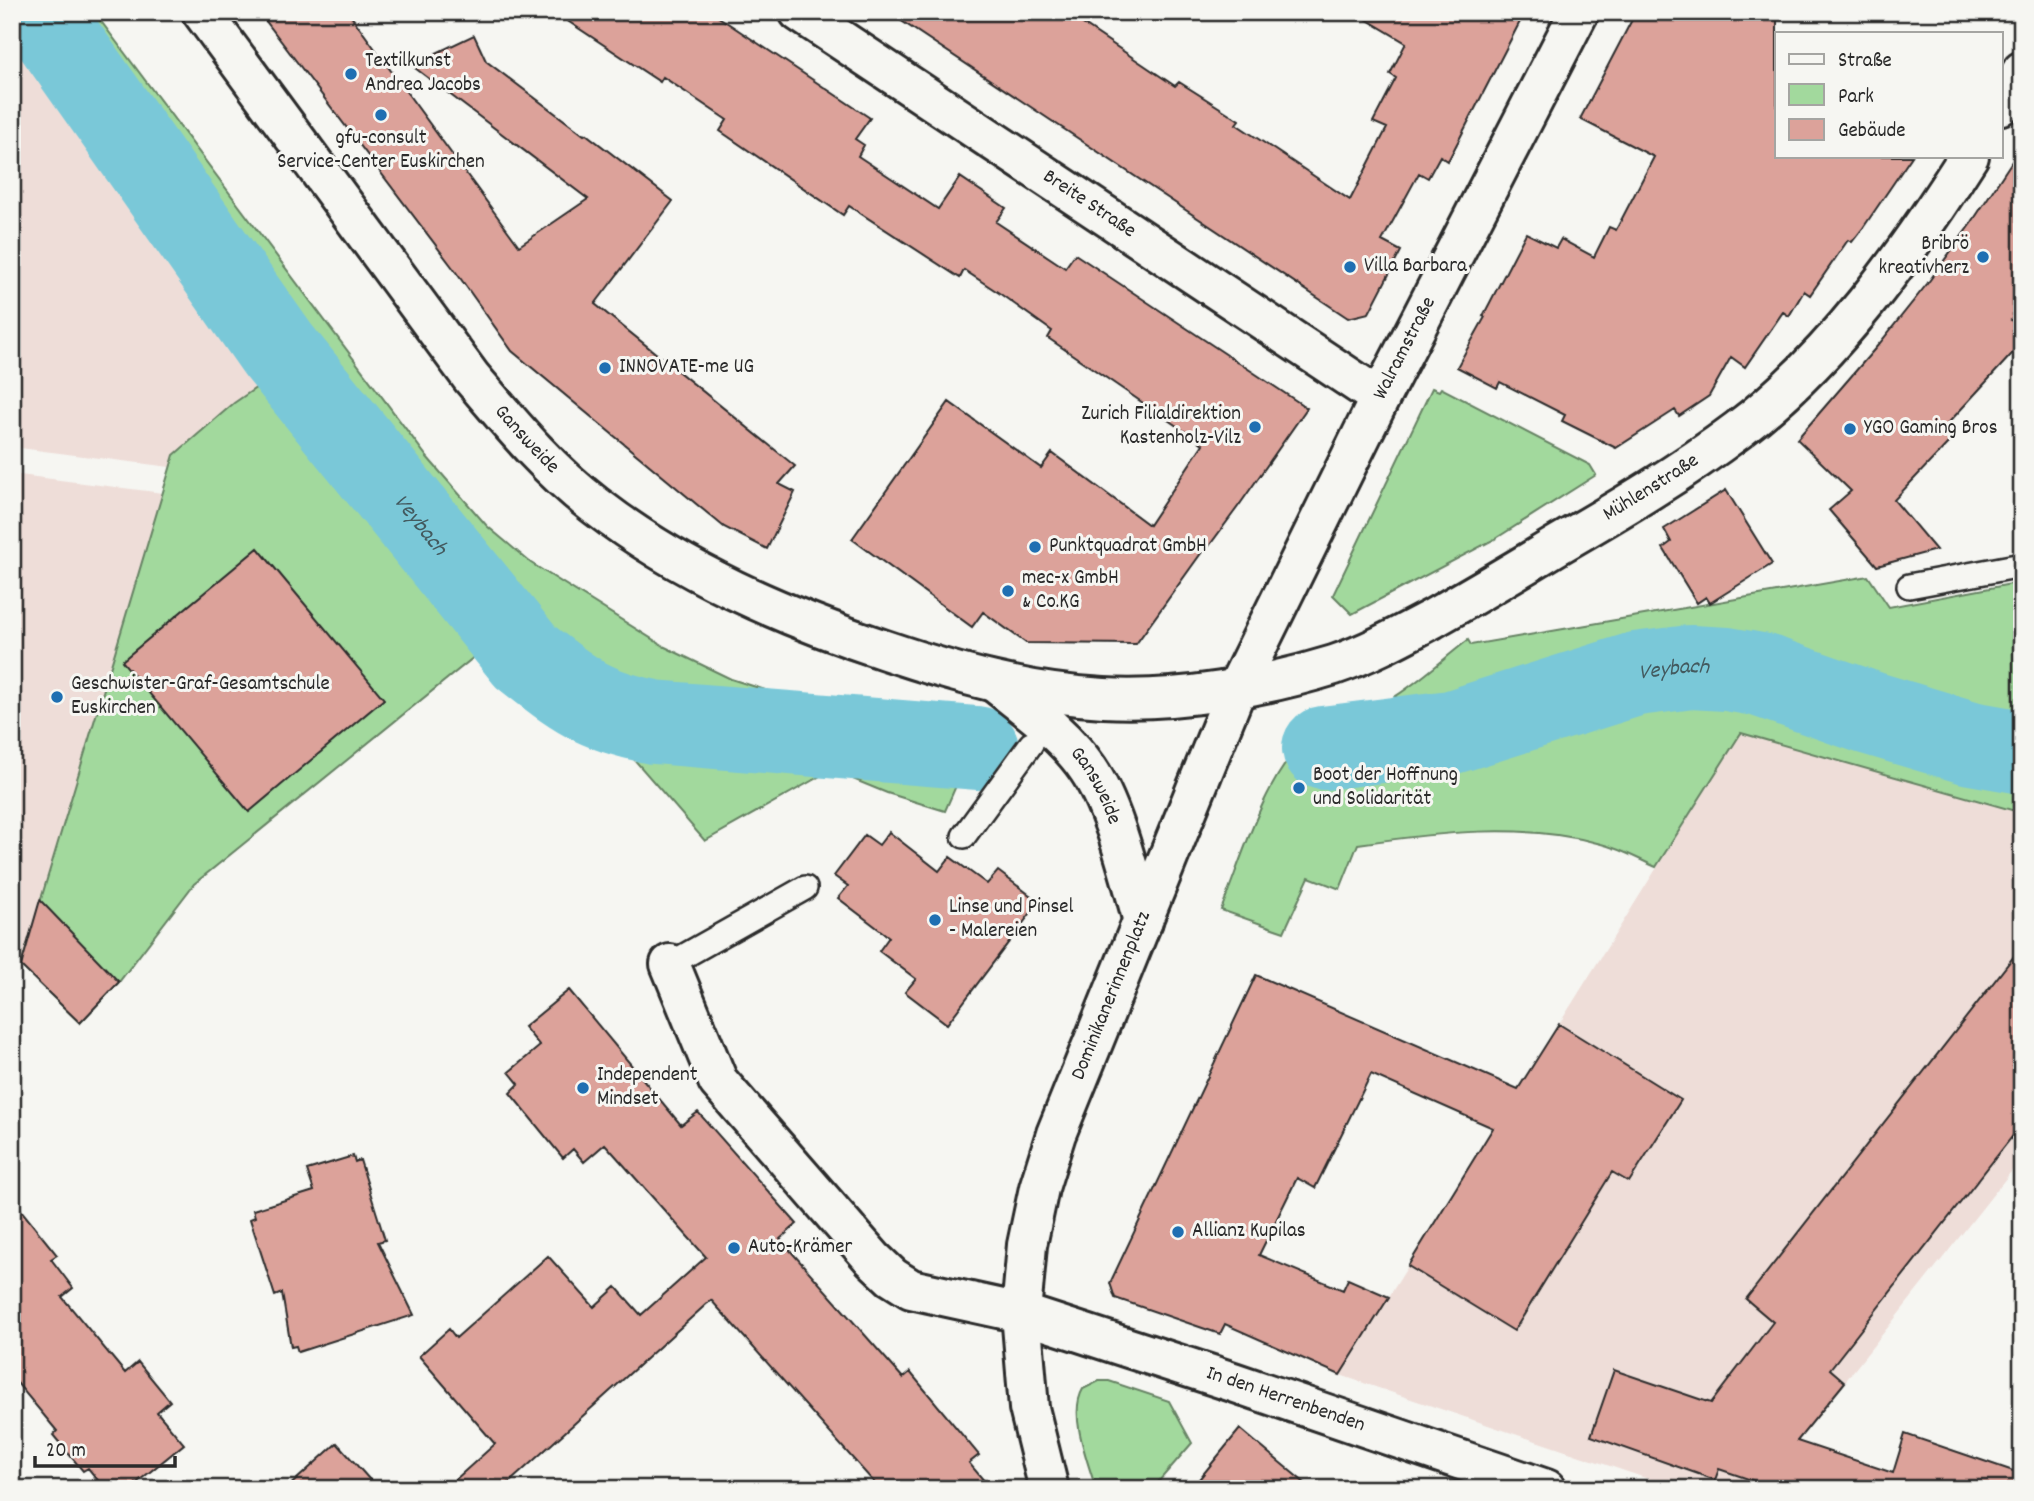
<svg xmlns="http://www.w3.org/2000/svg" width="2034" height="1501" font-family="Dekko,sans-serif">
  <style>
    .built { fill: #eeddd8 }
    .green { fill: #a2d99d; stroke: #668264; stroke-width: 2 }
    .lines { fill: none; stroke-linecap: round; stroke-linejoin: round }
    .river { stroke: #7ac8d8; stroke-width: 84 }
    .building { fill: #dca29a; stroke: #2b2b2b; stroke-width: 2 }
    .lane-casing { stroke: #2b2b2b; stroke-width: 28 }
    .street-casing { stroke: #2b2b2b; stroke-width: 44 }
    .lane { stroke: #f6f6f2; stroke-width: 23 }
    .street { stroke: #f6f6f2; stroke-width: 38 }
    .poi-dot { fill: #1f6fb2; stroke: #f6f6f2; stroke-width: 2.5 }
    .labels { text-anchor: middle; dominant-baseline: central; stroke-width: 6; stroke-linejoin: round; paint-order: stroke }
    .poi-label { font-size: 21px; fill: #2b2b2b; stroke: #f6f6f2; text-anchor: start }
    .street-label { font-size: 21px; fill: #2b2b2b; stroke: #f6f6f2 }
    .water-label { font-size: 23px; font-style: italic; fill: #435a5f; stroke: #f6f6f2 }
  </style>
  <rect width="100%" height="100%" fill="#f6f6f2"/>
  <filter id="ink" filterUnits="userSpaceOnUse"><feTurbulence type="fractalNoise" baseFrequency=".0143" numOctaves="2"/><feDisplacementMap in="SourceGraphic" scale="14" xChannelSelector="R" yChannelSelector="G"/><feConvolveMatrix kernelMatrix="1 2 1 2 8 2 1 2 1" color-interpolation-filters="sRGB"/></filter>
  <g filter="url(#ink)">
    <path class="built" d="M12 24 78 125 260 385 234 403 174 455 170 467 12 447Z
      M12 474 163 493 21 966 12 965Z
      M1741 733 2022 813V1158L1760 1489H1678L1340 1375Z"/>
    <path class="green" d="M12 12H94L427 457 487 526 531 563 665 647 731 679 812 705 979 728 980 765 955 788 945 811 887 793 831 770 705 841 619 742 546 709 489 645 194 884 119 982 80 1023 21 966 174 455 234 403 260 385 78 125 12 24Z
      M1432 388 1439 391 1441 388 1590 465 1596 475 1495 539 1352 614 1333 595Z
      M1868 576 1889 607 2022 582V813L1741 733 1656 867C1638 859 1621 849 1601 844 1524 822 1436 833 1358 844L1340 889 1309 877 1284 932 1221 910C1241 861 1263 783 1300 746 1324 721 1362 716 1391 699 1418 683 1443 659 1468 640L1471 645Z
      M1099 1381H1109L1169 1401 1192 1443 1152 1489H1096C1088 1462 1068 1414 1083 1389Z"/>
    <g class="lines">
      <g class="river">
        <path id="s1" d="M40 12 278 350 526 657C573 694 593 710 654 722L977 748"/>
        <path id="s2" d="M1324 748 1452 732 1636 674 1691 667 1727 669 1761 675 1870 713 1971 743 2022 752"/>
      </g>
    </g>
    <path class="building" d="M259 12H348L519 246 588 199 411 65 474 35 486 61 584 135 586 134 673 201 595 304 795 466 779 484 795 492 767 549 724 527 512 351 453 268Z
      M554 12H711L870 118 855 139 864 145 858 156 938 209 960 177 1006 208 996 222 1065 268 1075 254 1307 408 1240 504 1209 546 1207 545 1136 644 1026 643 983 612 972 627 852 539 949 402 1041 468 1052 453 1149 525 1203 444 1048 338 1052 331 999 293 964 270 960 278 849 206 843 215 720 131 727 120 663 77 660 82Z
      M888 12H1065L1175 86 1179 82 1239 120 1236 124 1350 200 1387 128 1373 122 1396 78 1390 74 1406 43 1354 12H1525L1448 161 1440 156 1428 178 1419 173 1382 241 1401 251 1369 313 1348 318Z
      M1636 12H1777V156H1912L1863 228 1852 242 1848 240 1810 295 1804 291 1789 316 1783 312 1745 367 1731 357 1709 396 1679 416 1675 410 1616 448 1562 421 1565 415 1500 382 1497 388 1457 367 1485 317 1483 316 1526 233 1556 248 1561 239 1594 257 1609 227 1616 230 1654 157 1580 119Z
      M2022 146V310L2011 320 2022 331V343L1941 431 1951 440 1894 500 1936 550 1877 566 1829 510 1851 491 1797 439 1879 344 1927 284 1972 222Z
      M1726 490 1772 564 1710 603 1706 597 1697 603 1663 548 1671 542 1664 529Z
      M258 548 384 699 249 812 122 661Z
      M889 832 939 871 950 857 987 884 998 871 1039 902 947 1024 905 992 916 979 879 951 889 937 838 898 848 886 834 876 865 835 879 845Z
      M40 900 119 982 80 1023 21 966Z
      M2022 946V1124L1830 1369 1845 1382 1797 1441 1893 1473 1905 1434 2022 1474V1489H1778L1719 1469 1715 1480 1591 1436 1614 1370 1711 1403 1773 1322 1746 1299Z
      M1256 975 1518 1089 1559 1024 1681 1100 1629 1182 1612 1172 1514 1331 1408 1266 1493 1128 1371 1074 1315 1188 1297 1178 1259 1255 1343 1290 1348 1279 1389 1297 1340 1375 1225 1324 1220 1334 1115 1298 1110 1283Z
      M569 990 681 1125 698 1112 797 1224 780 1239 903 1378 910 1372 979 1455 969 1463 991 1489H880L711 1300 502 1489H445L495 1444 419 1356 449 1329 456 1338 548 1256 594 1307 616 1287 641 1315 706 1257 605 1144 584 1162 573 1149 563 1158 510 1093 519 1084 509 1072 540 1046 524 1027Z
      M353 1156 355 1162 360 1160 385 1240 378 1242 414 1315 298 1352 296 1346 291 1347 282 1293 275 1296 250 1219 255 1217 253 1210 314 1191 307 1170Z
      M12 1199 57 1255 51 1259 73 1288 62 1297 125 1373 138 1362 170 1401 157 1412 184 1444 129 1489H105L88 1468 83 1471 53 1435 57 1431 12 1377Z
      M1240 1429 1271 1455 1312 1489H1191Z
      M337 1443 378 1489H286Z"/>
    <g class="lines">
      <defs>
        <path id="lane" d="M1909 586 2022 565
          M964 836 1031 744
          M670 964 805 888"/>
        <g id="street">
          <path id="s3" d="M202 12 471 377C510 423 548 470 596 506 681 572 783 616 885 650 956 674 1028 694 1104 698 1178 702 1263 687 1334 665 1369 653 1400 636 1432 619 1474 595 1515 571 1556 546 1618 510 1681 473 1738 430 1833 358 1906 255 1969 156"/>
          <path id="s4" d="M799 12 1380 398"/>
          <path d="M2001 105 2022 71"/>
          <path id="s5" d="M998 685C1029 710 1065 735 1088 769 1114 807 1130 876 1143 921"/>
          <path id="s6" d="M670 964 718 1081 873 1259 892 1277 911 1289 1021 1313 1233 1382 1546 1489"/>
          <path id="s7" d="M1049 1489 1029 1408 1021 1313 1027 1245 1039 1188 1056 1134 1237 688 1380 398 1579 12"/>
        </g>
      </defs>
      <use href="#lane" class="lane-casing"/>
      <use href="#street" class="street-casing"/>
      <use href="#lane" class="lane"/>
      <use href="#street" class="street"/>
    </g>
  </g>
  <g class="poi-dot">
    <circle cx="351" cy="74" r="7"/>
    <circle cx="381" cy="115" r="7"/>
    <circle cx="1983" cy="257" r="7"/>
    <circle cx="1350" cy="267" r="7"/>
    <circle cx="605" cy="368" r="7"/>
    <circle cx="1255" cy="427" r="7"/>
    <circle cx="1850" cy="429" r="7"/>
    <circle cx="1035" cy="547" r="7"/>
    <circle cx="1008" cy="591" r="7"/>
    <circle cx="57" cy="697" r="7"/>
    <circle cx="1299" cy="788" r="7"/>
    <circle cx="935" cy="920" r="7"/>
    <circle cx="583" cy="1088" r="7"/>
    <circle cx="1178" cy="1232" r="7"/>
    <circle cx="734" cy="1248" r="7"/>
  </g>
  <g class="labels">
    <g class="poi-label">
      <text x="365" y="62">Textilkunst<tspan x="365" dy="24">Andrea Jacobs</tspan></text>
      <text x="381" y="139" text-anchor="middle">gfu-consult<tspan x="381" dy="24">Service-Center Euskirchen</tspan></text>
      <text x="1969" y="245" text-anchor="end">Bribrö<tspan x="1969" dy="24">kreativherz</tspan></text>
      <text x="1364" y="267">Villa Barbara</text>
      <text x="619" y="368">INNOVATE-me UG</text>
      <text x="1241" y="415" text-anchor="end">Zurich Filialdirektion<tspan x="1241" dy="24">Kastenholz-Vilz</tspan></text>
      <text x="1864" y="429">YGO Gaming Bros</text>
      <text x="1049" y="547">Punktquadrat GmbH</text>
      <text x="1022" y="579">mec-x GmbH<tspan x="1022" dy="24">&amp; Co.KG</tspan></text>
      <text x="71" y="685">Geschwister-Graf-Gesamtschule<tspan x="71" dy="24">Euskirchen</tspan></text>
      <text x="1313" y="776">Boot der Hoffnung<tspan x="1313" dy="24">und Solidarität</tspan></text>
      <text x="949" y="908">Linse und Pinsel<tspan x="949" dy="24">- Malereien</tspan></text>
      <text x="597" y="1076">Independent<tspan x="597" dy="24">Mindset</tspan></text>
      <text x="1192" y="1232">Allianz Kupilas</text>
      <text x="748" y="1248">Auto-Krämer</text>
    </g>
    <g class="street-label">
      <text stroke="none"><textPath href="#s4" startOffset="348">Breite Straße</textPath></text>
      <text stroke="none"><textPath href="#s7" startOffset="1222">Walramstraße</textPath></text>
      <text stroke="none"><textPath href="#s3" startOffset="537">Gansweide</textPath></text>
      <text stroke="none"><textPath href="#s3" startOffset="1780">Mühlenstraße</textPath></text>
      <text stroke="none"><textPath href="#s5" startOffset="142">Gansweide</textPath></text>
      <text stroke="none"><textPath href="#s7" startOffset="511">Dominikanerinnenplatz</textPath></text>
      <text stroke="none"><textPath href="#s6" startOffset="802">In den Herrenbenden</textPath></text>
    </g>
    <g class="water-label">
      <text stroke="none"><textPath href="#s1" startOffset="639">Veybach</textPath></text>
      <text stroke="none"><textPath href="#s2" startOffset="360">Veybach</textPath></text>
    </g>
  </g>
  <rect width="2034" height="1501" fill="none" stroke="#f6f6f2" stroke-width="42"/>
  <rect x="21" y="21" width="1992" height="1459" fill="none" stroke="#2b2b2b" stroke-width="2.5" filter="url(#ink)"/>
  <rect x="1775" y="32" width="228" height="126" fill="#f6f6f2" stroke="#a5a5a2" stroke-width="2"/>
  <rect x="1789" y="54" width="35" height="10" fill="#f6f6f2" stroke="#a5a5a2" stroke-width="2"/>
  <text x="1838" y="66" font-size="21" fill="#2b2b2b">Straße</text>
  <rect x="1789" y="84" width="35" height="21" fill="#a2d99d" stroke="#a5a5a2" stroke-width="2"/>
  <text x="1838" y="102" font-size="21" fill="#2b2b2b">Park</text>
  <rect x="1789" y="119" width="35" height="21" fill="#dca29a" stroke="#a5a5a2" stroke-width="2"/>
  <text x="1838" y="136" font-size="21" fill="#2b2b2b">Gebäude</text>
  <path d="M35 1456v10h140v-10" fill="none" stroke="#2b2b2b" stroke-width="3.5"/>
  <text x="46" y="1456" font-size="21" fill="#2b2b2b" stroke="#f6f6f2" stroke-width="5" paint-order="stroke">20 m</text>
</svg>
